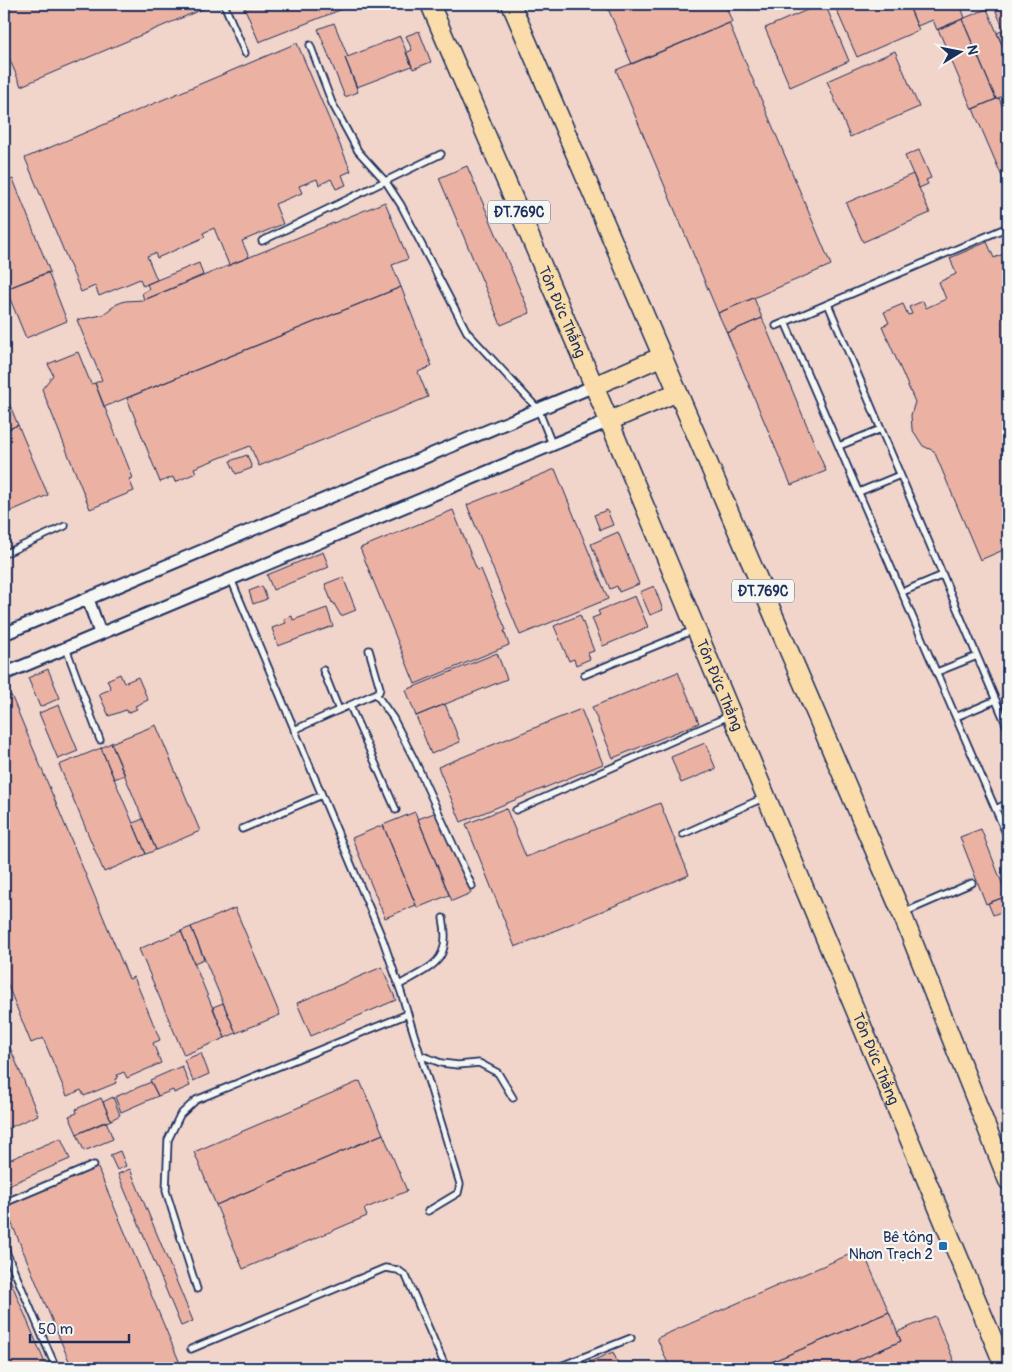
<svg xmlns="http://www.w3.org/2000/svg" width="1012" height="1372" font-family="Pangolin,sans-serif">
  <style>
    .built { fill: #f1d4ca }
    .building { fill: #ebb2a3; stroke: #1b2f5e }
    .lines { fill: none; stroke-linecap: round; stroke-linejoin: round }
    .lane-casing { stroke: #1b2f5e; stroke-width: 9 }
    .street-casing { stroke: #1b2f5e; stroke-width: 15 }
    .primary-casing { stroke: #1b2f5e; stroke-width: 21 }
    .lane { stroke: #f6f6f2; stroke-width: 5.5 }
    .street { stroke: #f6f6f2; stroke-width: 11 }
    .primary { stroke: #faddab; stroke-width: 18 }
    .poi-dot { fill: #1f6fb2; stroke: #f6f6f2; stroke-width: 2 }
    .labels { text-anchor: middle; dominant-baseline: central; stroke-width: 4.5; stroke-linejoin: round; paint-order: stroke }
    .shield { fill: #f6f6f2; stroke: #5d6b8a; stroke-width: 1 }
    .shield-label { font-size: 14px; font-weight: bold; fill: #1b2f5e }
    .street-label { font-size: 15px; fill: #1b2f5e; stroke: #f6f6f2 }
    .poi-label { font-size: 15px; fill: #1b2f5e; stroke: #f6f6f2; text-anchor: end }
  </style>
  <rect width="100%" height="100%" fill="#f3e2da"/>
  <filter id="ink" filterUnits="userSpaceOnUse"><feTurbulence type="fractalNoise" baseFrequency=".02" numOctaves="2"/><feDisplacementMap in="SourceGraphic" scale="10" xChannelSelector="R" yChannelSelector="G"/><feConvolveMatrix kernelMatrix="1 2 1 2 8 2 1 2 1" color-interpolation-filters="sRGB"/></filter>
  <g filter="url(#ink)">
    <path class="built" d="M4 4H1008V1368H4Z"/>
    <path class="building" d="M4 4H204L205 8 21 86 4 46Z
      M243 4H355L259 42Z
      M606 4H725L732 22 632 64Z
      M745 4H763L748 10Z
      M821 4H825L849 61 790 87 765 28Z
      M834 4H908L919 30 857 57Z
      M908 4H960L965 18 937 30 933 20 917 26Z
      M993 4H1008V59L997 33 1004 30Z
      M987 9 1008 59V94L996 99 962 19Z
      M962 19 996 99 972 109 938 29Z
      M334 23 348 57 345 58 358 92 345 97 318 29Z
      M729 23 831 265 718 313 616 70Z
      M419 31 431 62 413 69 406 53 412 50 406 36Z
      M400 36 412 66 357 87 345 58Z
      M297 43 351 171 342 175 346 185 336 189 331 179 319 185 317 179 299 186 302 193 275 204 283 224 242 241 249 257 229 265 214 228 203 233 205 237 157 258 155 253 147 256 157 280 143 286 140 279 99 296 95 286 81 292 25 158Z
      M895 51 919 107 850 137 827 81Z
      M999 98 1008 120V185L1006 186 973 109Z
      M919 150 931 178 926 180 928 184 919 188 905 156Z
      M467 166 530 313 501 325 439 178Z
      M913 174 930 213 863 242 846 203Z
      M13 179 50 272 6 289 4 284V183Z
      M385 202 408 259 392 265 401 287 104 407 95 383 102 380 77 320 102 315 117 304 125 301 144 300Z
      M987 242 994 258 1008 252V548L980 560 934 451 923 446 912 429 911 415 915 402 882 326 889 323 884 312 903 304 908 315 912 314 909 307 923 301 926 308 946 299 939 282 956 274 950 258Z
      M199 263 203 275 144 300 142 293 149 289 147 284Z
      M48 272 67 321 26 338 6 289Z
      M401 287 432 366 418 372 428 397 259 466 250 446 194 468 196 473 175 482 173 477 160 482 127 398Z
      M754 298 762 318 727 333 718 313Z
      M762 318 826 471 791 485 727 333Z
      M78 352 91 384 95 383 133 478 129 479 134 491 90 509 42 389 53 375 48 364Z
      M4 391 18 425 4 431Z
      M18 425 48 495 4 514V431Z
      M247 455 252 468 236 474 230 461Z
      M555 469 608 599 520 635 467 505Z
      M453 510 477 570 481 569 506 630 504 631 509 645 415 684 360 548Z
      M607 510 613 525 600 530 594 515Z
      M618 532 639 584 619 592 617 586 610 589 591 544Z
      M323 552 329 567 273 590 267 575Z
      M343 577 356 610 341 616 333 602 332 603 325 584Z
      M262 586 267 599 253 604 249 591Z
      M654 586 663 610 650 615 640 592Z
      M635 596 648 627 603 646 592 618 600 615 598 611Z
      M327 608 333 626 278 646 272 628 286 623 284 619 292 616 293 620Z
      M580 615 594 651 588 653 590 659 576 665 574 659 569 661 554 626Z
      M497 653 507 679 416 716 406 690Z
      M48 669 60 698 40 707 28 678Z
      M678 672 699 723 613 758 592 707Z
      M120 674 124 683 138 677 148 700 135 706 137 709 127 713 126 710 109 716 99 694 111 689 107 680Z
      M11 695 129 979 134 977 160 1040 153 1043 161 1063 127 1078 124 1072 117 1075 118 1078 115 1079 116 1083 84 1096 81 1090 67 1096 43 1038 31 1043 4 976V698Z
      M445 704 460 742 431 754 416 716Z
      M59 705 78 751 58 759 39 713Z
      M581 709 603 764 461 822 438 767Z
      M156 725 200 831 156 850 111 743Z
      M111 743 125 775 114 779 101 748Z
      M705 743 716 769 681 783 671 757Z
      M101 748 146 854 104 872 59 765Z
      M660 803 689 875 515 947 466 824 506 808 526 857Z
      M415 812 449 895 417 908 383 825Z
      M437 812 471 893 452 901 418 819Z
      M143 819 156 850 146 854 133 823Z
      M383 825 416 905 385 918 352 838Z
      M981 829 1007 896 986 904 960 837Z
      M1007 896 1008 909 993 915 988 903Z
      M235 908 280 1015 236 1033 191 927Z
      M191 927 204 959 194 963 181 931Z
      M181 931 225 1038 184 1055 139 949Z
      M382 967 396 1000 311 1036 297 1003Z
      M4 1002 9 1013 4 1015Z
      M223 1003 236 1033 225 1038 213 1007Z
      M4 1033 38 1115 4 1130Z
      M201 1053 209 1074 193 1081 184 1060Z
      M182 1066 190 1086 174 1093 173 1090 158 1096 150 1080Z
      M360 1081 383 1134 216 1205 194 1152Z
      M151 1082 158 1096 121 1112 115 1097Z
      M113 1097 120 1115 111 1120 103 1102Z
      M101 1098 111 1120 77 1134 69 1116 77 1113 76 1109Z
      M106 1121 113 1139 84 1151 77 1134Z
      M383 1134 407 1191 364 1209 367 1216 243 1269 216 1205Z
      M61 1138 70 1159 4 1187V1162Z
      M120 1151 126 1166 117 1170 110 1155Z
      M97 1166 182 1368H72L4 1205Z
      M130 1169 193 1321 181 1326 118 1174Z
      M862 1249 889 1312 757 1368H670L657 1338Z
      M4 1265 47 1368H4Z
      M889 1312 901 1341 839 1368H757Z
      M935 1316 957 1368H839L901 1341 897 1332Z
      M613 1352 620 1368H575Z"/>
    <g class="lines">
      <defs>
        <path id="lane" d="M224 4 245 53
          M310 45 332 103 358 151 386 182 401 205 467 332 538 409 552 444
          M262 241 441 154
          M828 304 1008 729
          M785 322 1008 838
          M776 326 1008 227
          M839 446 881 429
          M859 492 900 475
          M4 554 65 526
          M231 579 383 940 401 992 460 1184 458 1193 428 1211
          M902 592 943 575
          M66 648 100 740
          M323 670 339 710
          M937 672 977 656
          M584 675 694 630
          M376 694 393 718 415 761 472 886
          M350 706 396 810
          M956 717 996 700
          M294 730 379 692 380 688 369 650
          M996 809 1008 803
          M516 810 729 716
          M242 829 322 795
          M683 834 763 798
          M903 913 972 883
          M399 985C432 966 452 962 443 918
          M420 1055 441 1063 458 1065 479 1063 498 1073 513 1098
          M4 1203 94 1165
          M4 1247 56 1368
          M197 1289 166 1191 168 1140 180 1115 196 1100 408 1014
          M191 1349 385 1268 398 1270 406 1276 446 1368
          M556 1368 631 1338"/>
        <path id="street" d="M88 599 100 633
          M4 634 594 386
          M4 674 609 421"/>
        <g id="primary">
          <path id="s1" d="M430 4 609 421 1005 1368"/>
          <path d="M511 4 902 914 1008 1181"/>
          <path d="M594 386 663 356"/>
          <path d="M609 421 678 392"/>
        </g>
      </defs>
      <use href="#lane" class="lane-casing"/>
      <use href="#street" class="street-casing"/>
      <use href="#primary" class="primary-casing"/>
      <use href="#lane" class="lane"/>
      <use href="#street" class="street"/>
      <use href="#primary" class="primary"/>
    </g>
  </g>
  <rect class="poi-dot" x="938" y="1241" width="10" height="10" rx="2.5"/>
  <g class="labels">
    <g class="shield">
      <rect x="488" y="200.5" width="62" height="23" rx="4"/>
      <rect x="732" y="579.5" width="62" height="23" rx="4"/>
    </g>
    <g class="shield-label">
      <text x="519" y="212">ĐT.769C</text>
      <text x="763" y="591">ĐT.769C</text>
    </g>
    <g class="street-label">
      <text stroke="none"><textPath href="#s1" startOffset="335">Tôn Đức Thắng</textPath></text>
      <text stroke="none"><textPath href="#s1" startOffset="740">Tôn Đức Thắng</textPath></text>
      <text stroke="none"><textPath href="#s1" startOffset="1145">Tôn Đức Thắng</textPath></text>
    </g>
    <g class="poi-label">
      <text x="933" y="1237">Bê tông<tspan x="933" dy="17">Nhơn Trạch 2</tspan></text>
    </g>
  </g>
  <rect width="1012" height="1372" fill="none" stroke="#f6f6f2" stroke-width="20"/>
  <rect x="10" y="10" width="992" height="1352" fill="none" stroke="#1b2f5e" stroke-width="2" filter="url(#ink)"/>
  <g transform="translate(960 52) rotate(80)" stroke="#f6f6f2" stroke-width="4" paint-order="stroke">
  <path d="M0-4L9 19L0 12L-9 19Z" fill="#1b2f5e"/>
  <text y="-8" font-size="14" font-weight="bold" text-anchor="middle" fill="#1b2f5e">N</text>
  </g>
  <path d="M30 1334v8h99v-8" fill="none" stroke="#1b2f5e" stroke-width="2.5"/>
  <text x="38" y="1334" font-size="15" fill="#1b2f5e" stroke="#f6f6f2" stroke-width="4" paint-order="stroke">50 m</text>
</svg>
